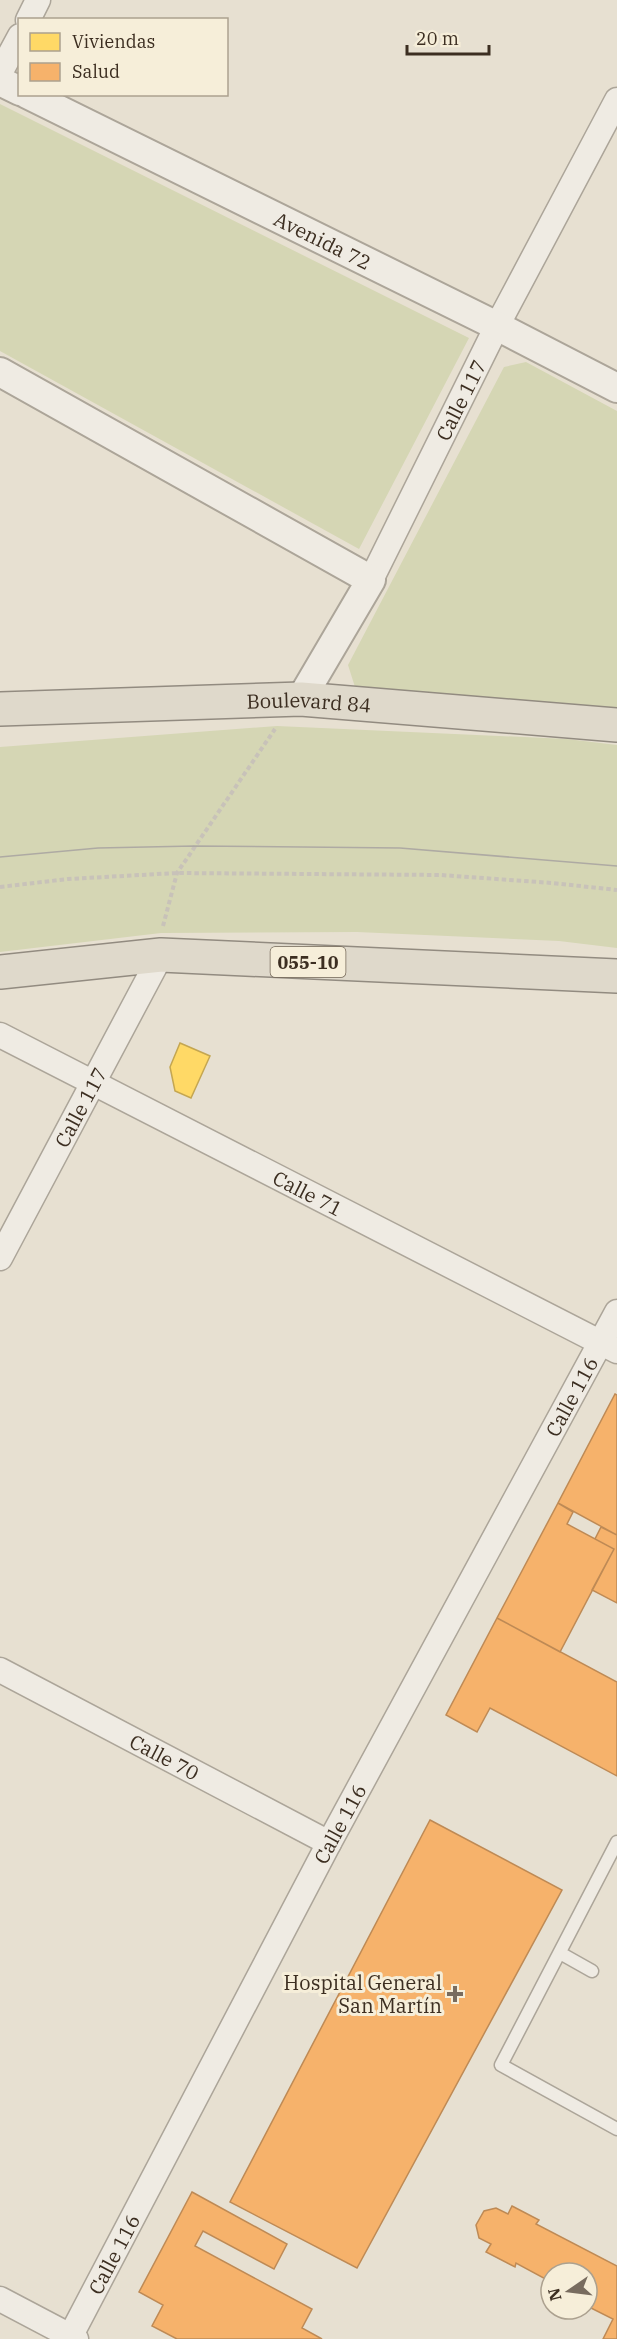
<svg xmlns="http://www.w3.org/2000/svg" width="617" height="2339" font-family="'IBM Plex Serif',serif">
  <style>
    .green { fill: #d5d6b4 }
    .homes { fill: #ffd966; stroke: #c4a651; stroke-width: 1.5 }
    .health { fill: #f6b26b; stroke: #be8a55; stroke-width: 1.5 }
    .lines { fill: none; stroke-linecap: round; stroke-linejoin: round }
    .service-casing { stroke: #aca599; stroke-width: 15 }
    .minor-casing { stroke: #aca599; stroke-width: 27 }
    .tertiary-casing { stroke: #aca599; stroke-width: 32 }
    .trunk-casing { stroke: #928b80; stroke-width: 36 }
    .path { stroke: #c8c2b9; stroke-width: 4; stroke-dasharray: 4.5 3; stroke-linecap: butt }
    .service { stroke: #efebe3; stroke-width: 12 }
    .minor { stroke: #efebe3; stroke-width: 24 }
    .tertiary { stroke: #efebe3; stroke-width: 28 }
    .trunk { stroke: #dfd9cb; stroke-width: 33 }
    .tram { stroke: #aeaaa3; stroke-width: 1.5 }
    .poi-dot { fill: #786c5f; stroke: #f6eed9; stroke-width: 2 }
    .labels { text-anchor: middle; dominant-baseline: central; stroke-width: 6; stroke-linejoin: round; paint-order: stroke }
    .shield { fill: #f6eed9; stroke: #746858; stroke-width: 1.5 }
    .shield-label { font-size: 18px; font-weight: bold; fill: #3c2e21 }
    .street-label { font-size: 20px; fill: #3c2e21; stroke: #f6eed9 }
    .poi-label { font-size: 20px; fill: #3c2e21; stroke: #f6eed9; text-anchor: end }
  </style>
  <rect width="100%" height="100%" fill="#e7e0d1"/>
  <path class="green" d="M0 104 469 338 359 549 0 351Z
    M526 362 617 411V712L355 687 348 665 504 367Z
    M277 726 567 739 617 745V948L559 941 357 932 161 933 0 952V747Z"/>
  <path class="homes" d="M180 1043 210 1056 191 1098 175 1091 170 1067Z"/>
  <path class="health" d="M615 1394 617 1395V1535L558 1503Z
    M558 1503 573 1512 567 1524 614 1549 560 1652 497 1618Z
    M601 1527 617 1535V1603L592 1590 614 1549 595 1539Z
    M497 1618 617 1682V1776L490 1708 477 1732 446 1715Z
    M430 1820 562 1890 357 2268 230 2202Z
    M192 2192 287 2244 274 2269 203 2231 195 2246 312 2309 302 2328 322 2339H177L152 2326 163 2305 139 2292Z
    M512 2206 539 2220 536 2224 617 2266V2339H603L613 2319 587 2306V2273H551V2282L516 2263 515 2267 486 2252 491 2244 479 2238 476 2225 484 2211 496 2208 508 2214Z"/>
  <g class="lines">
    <defs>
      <path id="service" d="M617 1842 501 2065 617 2129
        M560 1953 592 1971"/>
      <g id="minor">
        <path d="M28 20 38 0"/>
        <path d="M0 73 20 36"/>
        <path id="s1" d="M371 580 497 326 617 100"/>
        <path id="s2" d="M0 1035 617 1351"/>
        <path id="s3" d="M0 1258 161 955"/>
        <path id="s4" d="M0 1670 329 1843"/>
        <path d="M0 2299 76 2339"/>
        <path id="s5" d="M69 2339 329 1843 617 1312"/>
      </g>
      <g id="tertiary">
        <path d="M0 81 20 91"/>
        <path id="s6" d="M27 94 497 326 617 388"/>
        <path d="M0 372 371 580 301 699"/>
      </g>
      <g id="trunk">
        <path id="s7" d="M0 709 301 699 617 725"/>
        <path d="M0 972 161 955 617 976"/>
      </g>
    </defs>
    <use href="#service" class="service-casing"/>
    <use href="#minor" class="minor-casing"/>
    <use href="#tertiary" class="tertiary-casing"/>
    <use href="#trunk" class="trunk-casing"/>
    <path class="path" d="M0 887 68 879 177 873 441 875 552 883 617 890
      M163 926 177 873 275 729"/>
    <use href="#service" class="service"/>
    <use href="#minor" class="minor"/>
    <use href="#tertiary" class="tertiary"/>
    <use href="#trunk" class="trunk"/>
    <path class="tram" d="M0 857 98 848 194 846 400 848 617 866"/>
  </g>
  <path class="poi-dot" d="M452 1985h6v6h6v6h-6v6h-6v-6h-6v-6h6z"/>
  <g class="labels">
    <rect class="shield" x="270.5" y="947" width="75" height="30" rx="4.5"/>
    <g class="shield-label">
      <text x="308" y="962">055-10</text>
    </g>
    <g class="street-label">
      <text stroke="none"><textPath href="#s6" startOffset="330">Avenida 72</textPath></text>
      <text stroke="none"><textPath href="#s1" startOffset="201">Calle 117</textPath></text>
      <text stroke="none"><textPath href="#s7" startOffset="309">Boulevard 84</textPath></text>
      <text stroke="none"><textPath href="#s3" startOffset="171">Calle 117</textPath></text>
      <text stroke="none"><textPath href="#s2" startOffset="346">Calle 71</textPath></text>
      <text stroke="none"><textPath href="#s5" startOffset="1068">Calle 116</textPath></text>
      <text stroke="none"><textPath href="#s4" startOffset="186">Calle 70</textPath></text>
      <text stroke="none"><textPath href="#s5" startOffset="582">Calle 116</textPath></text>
      <text stroke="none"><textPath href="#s5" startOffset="96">Calle 116</textPath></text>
    </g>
    <g class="poi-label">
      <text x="442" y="1982">Hospital General<tspan x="442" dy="23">San Martín</tspan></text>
    </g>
  </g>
  <rect x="18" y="18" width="210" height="78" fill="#f6eed9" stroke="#aca18f" stroke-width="1.5"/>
  <rect x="30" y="33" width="30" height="18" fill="#ffd966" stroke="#aca18f" stroke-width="1.5"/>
  <text x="72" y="48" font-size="18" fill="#3c2e21">Viviendas</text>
  <rect x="30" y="63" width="30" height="18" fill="#f6b26b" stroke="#aca18f" stroke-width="1.5"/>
  <text x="72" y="78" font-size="18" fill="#3c2e21">Salud</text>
  <g transform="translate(569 2291) rotate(256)"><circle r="28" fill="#f6eed9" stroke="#aca18f" stroke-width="1.5"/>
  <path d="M0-4.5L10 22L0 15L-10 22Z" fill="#786c5f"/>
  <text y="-9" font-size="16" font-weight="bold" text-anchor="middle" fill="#3c2e21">N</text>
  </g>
  <path d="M407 45v9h82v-9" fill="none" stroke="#3c2e21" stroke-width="3"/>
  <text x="416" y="45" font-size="18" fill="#3c2e21" stroke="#f6eed9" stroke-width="4.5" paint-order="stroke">20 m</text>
</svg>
